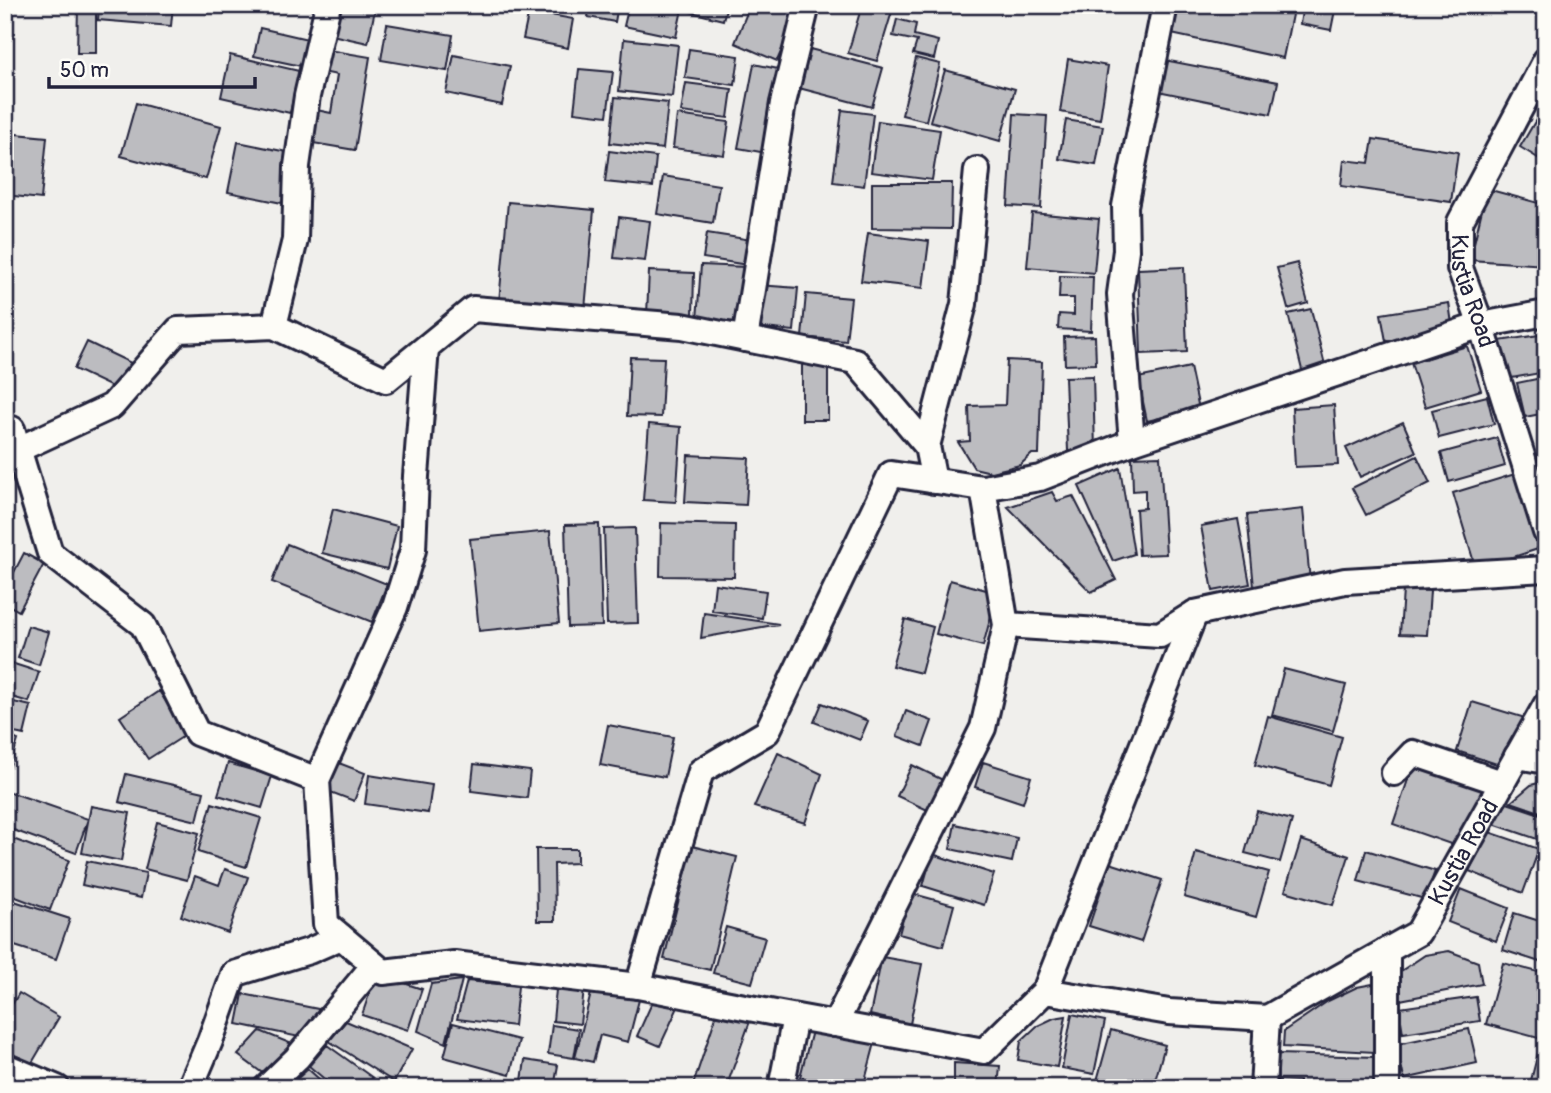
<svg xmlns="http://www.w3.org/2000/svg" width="1551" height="1093" font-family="Pangolin,sans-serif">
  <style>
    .building { fill: #bcbcc0; stroke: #22223b; stroke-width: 2 }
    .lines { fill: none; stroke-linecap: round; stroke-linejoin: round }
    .street-casing { stroke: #22223b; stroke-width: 30 }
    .street { stroke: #fdfcf7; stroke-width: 24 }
    .labels { text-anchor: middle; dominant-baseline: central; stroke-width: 6; stroke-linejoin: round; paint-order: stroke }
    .street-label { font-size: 24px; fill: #22223b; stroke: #fdfcf7 }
  </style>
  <rect width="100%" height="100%" fill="#f0efec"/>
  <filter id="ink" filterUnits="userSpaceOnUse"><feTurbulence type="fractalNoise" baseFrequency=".0143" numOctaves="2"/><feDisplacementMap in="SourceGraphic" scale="14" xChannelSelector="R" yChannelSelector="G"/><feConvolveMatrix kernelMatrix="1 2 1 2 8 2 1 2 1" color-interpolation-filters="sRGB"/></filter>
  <g filter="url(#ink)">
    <path class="building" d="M99 5H173L171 26 98 20Z
      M333 5H376L368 43 327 34Z
      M590 5H618L615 22 588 17Z
      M629 5H683L676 37 624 26Z
      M693 5H727L723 20 691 12Z
      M750 5H780L798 12 777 61 735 43Z
      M862 5H894L877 61 848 53Z
      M1167 5H1294L1283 58 1162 32Z
      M1303 5H1336L1331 30 1300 24Z
      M78 6H96V53H77Z
      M529 11 573 19 568 48 523 39Z
      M897 19 916 24 914 35 938 41 934 59 913 54 917 41 893 36Z
      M387 24 453 35 447 71 381 60Z
      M260 28 312 40 306 67 254 56Z
      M624 39 678 45 672 97 619 91Z
      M806 48 883 68 872 107 795 87Z
      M322 49 370 57 355 150 307 142 312 109 331 113 337 75 318 71Z
      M689 49 739 56 735 85 685 78Z
      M230 55 299 71 290 113 221 97Z
      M454 55 510 66 502 105 446 93Z
      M916 58 940 64 926 121 902 115Z
      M1068 59 1108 66 1100 119 1060 112Z
      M1159 59 1278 82 1271 114 1153 90Z
      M754 64 788 71 772 154 738 148Z
      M579 69 613 72 607 116 574 112Z
      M945 70 1015 89 1000 141 930 121Z
      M686 83 732 89 728 118 681 112Z
      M615 97 668 103 663 149 610 143Z
      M136 103 221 126 206 179 121 156Z
      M1546 103V163L1520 147Z
      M842 110 873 114 864 186 833 182Z
      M1014 114 1047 116 1041 208 1008 206Z
      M677 115 729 122 724 155 673 148Z
      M1066 120 1103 126 1096 165 1059 159Z
      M878 121 940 130 932 180 871 172Z
      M5 133 47 137 41 199 5 195Z
      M1373 139 1458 152 1451 202 1341 186 1344 160 1369 163Z
      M238 142 292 153 282 203 228 192Z
      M609 151 656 157 653 187 605 182Z
      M663 176 719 185 713 223 657 214Z
      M872 183H952L951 229 872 228Z
      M1487 189 1546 205V265L1470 260Z
      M508 202 594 210 585 309 499 302Z
      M1032 213 1099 219 1094 273 1027 267Z
      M619 217 650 221 645 261 614 258Z
      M707 233 752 240 748 265 703 258Z
      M868 233 929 241 923 288 861 281Z
      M1297 263 1308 303 1288 309 1277 268Z
      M701 265 746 267 743 322 697 320Z
      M1184 267 1187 352 1141 354 1138 269Z
      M649 271 694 273 693 316 647 314Z
      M1060 276 1093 277 1091 331 1058 329 1059 314 1074 315V298H1059Z
      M758 285 798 288 794 331 754 327Z
      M806 294 851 298 846 341 802 337Z
      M1449 303 1453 331 1386 341 1381 314Z
      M1311 309 1326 369 1303 374 1288 314Z
      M1546 334V372L1506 379 1499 341Z
      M1095 336 1096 364 1065 365 1064 337Z
      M87 342 131 363 118 390 74 369Z
      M1467 346 1481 390 1425 407 1411 363Z
      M630 357 664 358 661 417 627 416Z
      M1007 360 1042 362 1039 454H1032L1020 465 991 472 974 468 958 442 970 441 969 406 1005 405Z
      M802 363H828V420H802Z
      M1190 367 1199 409 1147 421 1138 378Z
      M1093 376 1095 450 1068 451 1065 377Z
      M1546 377V413L1525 417 1517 383Z
      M1487 396 1494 424 1439 438 1432 410Z
      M1334 405 1338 465 1295 467 1292 408Z
      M1403 422 1416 452 1360 477 1346 448Z
      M649 424 681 427 676 502 643 500Z
      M1497 438 1505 466 1449 482 1441 453Z
      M688 455 749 458 746 505 685 502Z
      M1160 456 1166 554 1139 555 1136 509 1145 508V490L1133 491 1132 457Z
      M1417 456 1430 483 1366 515 1352 488Z
      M1120 468 1134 554 1113 561 1079 486Z
      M1515 474 1538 549 1476 569 1453 493Z
      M1052 492 1057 501 1073 496 1116 580 1091 592 1008 507Z
      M333 509 397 526 387 569 322 553Z
      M1303 509 1310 581 1254 587 1247 515Z
      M1238 519 1250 584 1213 591 1201 526Z
      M661 523 735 525 734 577 660 576Z
      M599 524 602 626 568 627 565 525Z
      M635 528 638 623 607 624 604 529Z
      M550 531 559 623 479 631 470 539Z
      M287 544 387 584 372 622 272 582Z
      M24 553 44 564 19 611 5 603V578L10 580Z
      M950 580 997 593 983 646 936 634Z
      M715 584 766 591 762 618 712 611Z
      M1403 590 1430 591 1427 635 1400 634Z
      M704 613 779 624 701 638Z
      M905 619 933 627 921 673 892 666Z
      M28 626 49 632 39 665 18 658Z
      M8 662 39 672 29 702 5 695V667Z
      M1284 669 1346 685 1333 731 1272 715Z
      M159 691 187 734 148 759 120 717Z
      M5 700 31 706 24 735 5 731Z
      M1472 702 1532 720 1503 766 1457 751Z
      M822 703 868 721 860 740 814 722Z
      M906 711 932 721 923 746 897 736Z
      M1268 716 1342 737 1329 785 1255 765Z
      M608 725 673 737 665 777 600 765Z
      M5 735 18 740 6 778H5Z
      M778 753 822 774 805 823 754 807Z
      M331 760 365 773 354 801 320 788Z
      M983 762 1031 777 1023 803 975 787Z
      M228 763 272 776 262 808 218 795Z
      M474 764 530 771 527 798 471 791Z
      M912 765 949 783 934 813 897 796Z
      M1413 765 1482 789 1462 848 1393 824Z
      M126 774 204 792 197 821 119 802Z
      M369 775 432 785 428 813 365 804Z
      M1546 781V814L1511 802 1531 785Z
      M10 792 88 819 76 853 5 827V806Z
      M212 803 261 818 246 867 198 852Z
      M1507 803 1546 816V842L1493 824Z
      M91 806 130 813 121 861 82 853Z
      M1257 811 1292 820 1280 862 1245 853Z
      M157 822 199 833 187 880 145 869Z
      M955 824 1017 838 1012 862 950 849Z
      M1489 832 1539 849 1523 893 1469 871Z
      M5 836 69 860 50 910 5 893Z
      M1301 840 1349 856 1333 905 1285 891Z
      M692 846 737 857 710 970 664 959Z
      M536 849H577V863L554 864 555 921H537Z
      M1366 850 1435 871 1425 899 1358 881Z
      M1196 852 1269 872 1256 917 1184 897Z
      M932 854 994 874 984 905 923 886Z
      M87 861 146 873 141 898 82 885Z
      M1110 863 1162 880 1141 942 1089 926Z
      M225 869 248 877 228 933 181 916 195 876 219 885Z
      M1461 889 1509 908 1496 941 1448 922Z
      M910 893 954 905 943 946 899 934Z
      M1546 896V920L1539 918Z
      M5 898 70 919 56 959 5 943Z
      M1514 913 1546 923V964L1503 950Z
      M726 927 765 938 752 983 713 973Z
      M1449 951 1478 962 1482 984 1400 1000 1395 975 1425 955Z
      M882 957 922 964 910 1024 870 1015Z
      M1503 963 1546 974V1040L1486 1024Z
      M376 974 422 989 408 1030 362 1015Z
      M557 979 585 981 580 1024 553 1021Z
      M462 980 446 1043 418 1031 431 984Z
      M467 981 518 986 514 1026 457 1019Z
      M1378 983 1375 1052 1283 1047 1284 1031 1328 1001 1357 987Z
      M593 985 640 996 628 1042 600 1035 593 1062 575 1058Z
      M19 993 59 1017 29 1068 5 1054V1016Z
      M243 994 323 1010 304 1038 237 1024Z
      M656 994 679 1005 660 1046 637 1036Z
      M1476 997 1480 1021 1403 1033 1399 1008Z
      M718 1010 750 1021 726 1088H692Z
      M1072 1014 1105 1021 1094 1074 1062 1068Z
      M1066 1016 1057 1067 1018 1060 1021 1041 1037 1026 1054 1018Z
      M346 1021 412 1049 394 1082 329 1041Z
      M453 1023 519 1040 510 1075 444 1057Z
      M552 1025 579 1029 574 1058 548 1054Z
      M813 1027 875 1043 863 1088H841L800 1077Z
      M1469 1029 1477 1063 1404 1079 1397 1044Z
      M1111 1030 1165 1045 1153 1088H1095Z
      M260 1031 297 1046 265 1075 238 1055Z
      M327 1045 373 1078 362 1088H335L309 1066Z
      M1538 1053 1546 1055V1088H1529Z
      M1278 1054 1376 1057 1375 1088H1299V1081L1278 1080Z
      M525 1060 558 1065 554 1088H521Z
      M954 1063 1000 1066 998 1088H954Z
      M308 1069 329 1088H287Z
      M801 1078 830 1088H798Z"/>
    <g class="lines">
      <defs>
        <g id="street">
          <path id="s1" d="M1546 60 1460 222V268L1481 325 1546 532"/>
          <path d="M274 326 295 240 297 166 307 96 328 5"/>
          <path d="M745 339 783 103 807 5"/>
          <path d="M5 429H12L50 553 143 625 197 733 317 780 326 924 383 972 454 964 638 986 775 1013 984 1051 1045 991 1169 1012 1267 1018"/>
          <path d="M1132 442 1120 294 1126 250 1125 206 1165 5"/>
          <path d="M927 446 964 304 977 170"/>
          <path d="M17 450 112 406 178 330 274 326 386 380 473 309 682 326 855 361 927 446 934 481"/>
          <path d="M1006 625 1160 635 1195 613 1345 581 1546 569"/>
          <path d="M1517 756 1546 761"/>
          <path d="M1394 773 1413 753 1502 783"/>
          <path d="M317 780 395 607 413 550 416 476 426 348"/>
          <path d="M638 986 701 771 767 732 891 474 983 488 1040 478 1132 442 1481 325 1546 313"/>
          <path d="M1045 991 1195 613"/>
          <path id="s2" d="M1267 1018 1418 933 1546 705"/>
          <path d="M835 1024 983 728 1006 625 983 488"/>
          <path d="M5 1066 57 1088"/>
          <path d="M190 1088 210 1041 234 974 309 951 341 937"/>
          <path d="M266 1088 297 1058 374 965"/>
          <path d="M781 1088 795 1017"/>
          <path d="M1263 1088 1267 1018"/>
          <path d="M1387 1088V950"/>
        </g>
      </defs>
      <use href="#street" class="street-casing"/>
      <use href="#street" class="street"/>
    </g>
  </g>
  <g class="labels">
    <g class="street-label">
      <text stroke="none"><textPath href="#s1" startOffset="254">Kustia Road</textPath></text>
      <text stroke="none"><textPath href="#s2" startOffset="266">Kustia Road</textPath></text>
    </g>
  </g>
  <rect width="1551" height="1093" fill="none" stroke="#fdfcf7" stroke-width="28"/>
  <rect x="14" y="14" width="1523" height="1065" fill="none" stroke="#22223b" stroke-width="2.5" filter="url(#ink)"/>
  <path d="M49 77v10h206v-10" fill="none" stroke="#22223b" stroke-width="3.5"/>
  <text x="60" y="77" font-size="21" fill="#22223b" stroke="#fdfcf7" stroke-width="5" paint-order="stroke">50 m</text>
</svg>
